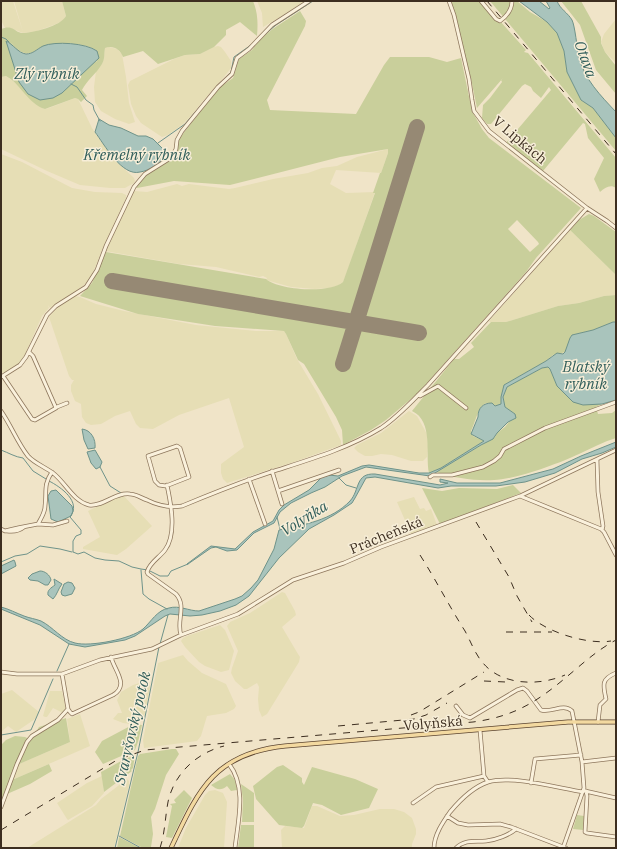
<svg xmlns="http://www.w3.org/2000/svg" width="617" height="849" font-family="'IBM Plex Serif',serif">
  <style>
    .farmland { fill: #e6deb5 }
    .green { fill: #c9cf9b; fill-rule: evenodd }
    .water { fill: #a9c4bc; stroke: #6f938a }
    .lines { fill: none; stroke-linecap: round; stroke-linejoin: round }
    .stream { stroke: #6f938a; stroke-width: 1 }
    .runway { stroke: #968974; stroke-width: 16 }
    .minor-casing { stroke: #8d765c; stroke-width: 4.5 }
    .major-casing { stroke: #5b4430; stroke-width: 5 }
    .minor { stroke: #faf1dc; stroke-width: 3 }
    .major { stroke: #f3d9a0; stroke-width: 3.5 }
    .rail { stroke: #3d2e20; stroke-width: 1; stroke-dasharray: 7 7; stroke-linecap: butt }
    .labels { text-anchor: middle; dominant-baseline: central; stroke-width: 3; stroke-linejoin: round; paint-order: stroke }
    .street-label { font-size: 14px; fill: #3d2e20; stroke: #f7eed8 }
    .water-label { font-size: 15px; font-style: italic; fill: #2f5d5a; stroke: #f7eed8 }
  </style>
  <rect width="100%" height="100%" fill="#f0e4c8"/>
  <path class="farmland" d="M1 1H13L23 32 14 1H62L66 16 63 21 51 26 34 32 23 33 10 28H5L1 20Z
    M257 1H308L263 27 262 13Z
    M616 19V51H615L616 63 605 52 601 42 604 34Z
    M218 46 221 47 225 52 231 61V68L224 77 202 102 191 116 182 125 168 135 162 137 141 123 136 116 131 104 128 85 130 81 174 59 185 55 200 54 214 47Z
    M109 47 117 49 122 54 126 77 129 103 135 122 129 124 115 119 101 111 95 102 94 87 96 71 102 64 104 58 105 48Z
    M6 76 17 84 31 100 42 108 45 109 49 108 75 98 78 99 92 128 100 140 117 162 134 178 135 181 134 183 125 188H110L80 185 47 171 1 149V77Z
    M388 149 389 150 381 173 336 170 330 184 346 193 375 192 347 272 343 282 337 286 330 288 315 289 291 287 266 280 267 278 263 276 259 277 216 267 179 264 105 251 134 191 147 192 177 184 182 186 189 184 229 189 235 188 273 179 308 173 322 168 337 166 357 157Z
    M1 154 22 162 72 188 95 192 122 193 126 195V198L103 248 95 268 89 280 81 288 50 308 48 305 49 308 42 316 23 359 19 364 9 371 1 373Z
    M570 230 616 275V295L604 296 579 303 558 306 506 322H490L489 321Z
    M75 296 80 297 96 304 124 311 196 325 256 331H284L286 334 297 359 318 394 341 441V445L294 462 227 483 223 479 221 473V464L244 447 229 398 179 415 153 429 140 428 136 424 130 411 115 416 101 424 91 425 86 423 82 417 81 404 75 401 71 391V385L74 380H72L69 376 49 317 60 304Z
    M409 411 417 416 427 434 428 447 427 457 423 461H411L392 455 381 454 372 456H365L358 452 354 448 357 445 381 433Z
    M121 495H123L152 526 126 549 117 555 83 549V547L100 537 88 511Z
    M414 497 420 509 424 508 426 511 431 509 437 525 411 534 397 502Z
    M282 592 285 593 295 611 296 615 282 627 298 654 300 657 299 662 267 714 262 717 259 710 258 699 259 687 257 683 247 689H244L235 681 231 673 232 668 238 651 227 626 230 622 250 613Z
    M220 625 225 630 234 651 229 670 221 672 205 666 199 662 185 647 181 641 183 638 187 636Z
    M183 655 188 661 202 673 226 684 236 706 234 709 226 713 207 716 201 736 197 741 144 748 143 740 158 663Z
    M146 681 149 683 150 687 144 718 135 720 131 724 123 723 113 719 118 713H122L117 700 121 692 133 685Z
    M12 690 39 712 35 719 16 732 8 726 1 732V694Z
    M50 691H62L66 710 63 713 53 708 47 717H45L43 716Z
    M80 714 90 746 12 780 17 765 70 742 67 719Z
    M102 776 104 793 92 806 68 820 67 819 57 803 87 783Z
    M127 779 129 781V785L114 848H27L96 805 101 799Z
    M215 790 223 793 227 802 224 848H178L186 828 205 795 209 791Z
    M312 806H317L340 816 354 815 380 809H394L404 812 412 818 416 829V834L412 844V848H282L281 830 285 826 304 828Z"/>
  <path class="green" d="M62 1H253C258 13 258 24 257 36L240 22 226 30V35L214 47 200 54 185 55 158 64 143 51 123 57C120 49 113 45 105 48 104 54 105 59 102 64 96 74 87 80 82 90L87 96 81 102 78 99 75 98 45 109C28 104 21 84 6 76L1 77V29C4 28 8 27 11 28 15 29 18 33 22 33 33 33 61 26 66 16ZM10 42C15 46 19 52 25 53 34 55 37 47 45 46 60 43 84 42 97 51V61L90 65 62 93Z
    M451 1H482L526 50 524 52 528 53 616 158V188C610 184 605 188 600 192L594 179 604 158 588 138 585 124 583 123 543 171 506 143 551 90 549 87 541 98 533 91 531 87 525 84 522 86 491 124H487L482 118 483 105 490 98 502 82 501 80 503 78 477 108 471 79Z
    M490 1H517L530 12 547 22 557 33 564 51 567 72 581 100 593 108 616 138V151Z
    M561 1H581L601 37V43L605 52 616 66V94L596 70 580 25Z
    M300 11 306 21 305 26 267 100 270 110 356 114 384 65 390 57H429L447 62 461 58 472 111 482 129 489 138 581 208 536 258 526 272 510 290 418 393 386 420 371 430 343 445 342 430 336 417 304 364 298 360 286 334 284 331 215 326 138 314 80 296 92 283 106 252 266 279C278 290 330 294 343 282L375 193H373L380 173H381L388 153V149L340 157 230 185 174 181 137 188 136 185 147 174 174 157 177 150 178 140 219 88 233 78 239 59 252 50 260 39 274 28ZM517 220 538 242 539 244 530 252 508 229Z
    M589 214 594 216 616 232V275L570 230 579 220Z
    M616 295V322H613L593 330 572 335 570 338 566 352 553 355 546 361 504 385 501 397V404L497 406C494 405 491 403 488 403 479 402 475 424 471 431L473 436 484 441 441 468 429 473C425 455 434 421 412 411L454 359H459L474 347 471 343 491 322H506L558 306 579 303 604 296Z
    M548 367 550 369 557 386 573 402 602 404 596 407 598 414 612 413 616 410V438C603 442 592 448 579 454 557 464 518 479 494 480 474 481 455 478 436 472L495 437 497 433 505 427 515 414 505 407 503 397 507 387 542 368Z
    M513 485 521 493 440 524 422 488 442 491 459 488 497 489Z
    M66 718 70 742 17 765 23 752 39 727Z
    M134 724 142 725 138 742 135 750 103 764 95 752 102 741Z
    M15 736 25 737 29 739 3 800 1 801V745L6 740Z
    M172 749H176L179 754 166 775 155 809 151 817 153 834 151 847H141L120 836 138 756 140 754Z
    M135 755 133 768 131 770 132 771 104 792 101 772 123 760Z
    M49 764 52 771 30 784 7 794 12 780Z
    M283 765 302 778V782L304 785 312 767 355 779 378 789 369 808 341 815 322 805 313 803 304 826 302 828 279 825 256 799 253 786 277 767Z
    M230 774 235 780 237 790 231 791 227 786C221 791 217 790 211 785Z
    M241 784 254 793V822H242L243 800Z
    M184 790 192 798 172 838 166 837 172 806 170 804 176 803 174 800Z
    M577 815 584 816 583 830 573 829Z
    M241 825H254V848H238Z
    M119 837 140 848H117Z"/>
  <path class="water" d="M519 1H539L549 9 550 8 546 1H557C560 9 568 13 572 20 575 26 577 48 579 57 584 79 601 96 616 112V138L593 108 581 100 567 72 564 51 557 33 547 22Z
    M6 41C13 44 18 53 26 54 33 54 37 49 43 46 55 41 86 43 97 51L99 58 62 93 53 98 40 100 28 94 19 82Z
    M99 119 109 125 121 128 138 136H146L153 139 166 152 165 158C159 163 149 171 140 172 122 177 104 144 95 132Z
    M613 322H616V400L602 404 583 405 573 402 557 386 550 369 548 367 542 368 507 387 503 397 505 407 515 414 516 418 508 422 497 433 493 439 481 445 430 476 366 467 342 476 325 487 311 493 291 503 280 512 274 523 254 533 237 550 227 551 216 547 211 548 188 564H187L211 546 235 549 253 532 273 521 279 510 284 505 309 490 322 477 329 475 338 476 362 466 369 465 419 473H429L441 468 484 441 471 434 478 417C478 408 483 403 492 403L495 406 501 404V397L504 385 546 361 557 353 563 354 565 352 570 338 572 335 593 330Z
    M82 429C91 430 96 439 95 448L88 449 84 440Z
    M616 442V447L602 453 582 459 555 473 525 482 496 486H451L438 488 375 477 366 478 355 498 352 503 334 515 309 529 279 558 249 596 236 605 220 611 202 615 190 616 170 614 165 616 135 636 125 640 85 647 69 644 40 625 1 609V607C9 609 16 613 24 616 29 618 36 619 41 621 53 627 62 640 75 643 90 647 131 639 143 629 151 622 157 610 169 608 179 605 189 611 199 611L235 599 242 596 251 588 258 580 274 549 279 530C304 525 332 520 350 501 360 490 355 473 375 474L440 485 448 483 440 482V479L457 483H500L553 469 581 456Z
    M95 450 102 462 100 467 96 469 91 463 87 452Z
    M56 490 72 506 73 511 71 516 58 522 51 519 48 496 51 491Z
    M14 560 15 562 16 566 1 574V566Z
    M40 571C45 571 50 575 51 580L48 585H45L38 581 30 580 28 578 32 574Z
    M54 579 62 584C58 589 57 595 53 599L48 595C47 590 51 588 55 585Z
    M68 582 72 583 75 588 72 594 65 596 62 595 61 592 64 584Z"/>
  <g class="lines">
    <path class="stream" d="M263 36 276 25 313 1
      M1 37 6 39 9 42
      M225 79 231 72 234 57 251 45
      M71 84 77 87 86 100 93 105 94 110 100 121
      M158 143 185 124 216 88
      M1 450C9 453 15 457 23 458L33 471 46 479
      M100 467 110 486 121 493
      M339 478 346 485 356 488
      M49 481C61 487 82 502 70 517L81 530V534L76 536 73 541V552L78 554 84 552 95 558 105 560 119 561 132 567 141 569 148 570 160 576H168L171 571 188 564
      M277 517 280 529
      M1 562 15 556 27 554 40 546 60 549 72 552
      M141 570 143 594 149 599 167 609
      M160 644 168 615
      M57 671 69 644
      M1 735 31 730 53 679
      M119 836 141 848
      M115 848 138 752 159 647"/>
    <path class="runway" d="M112 281 419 333
      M343 364 417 127"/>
    <defs>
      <path id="minor" d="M449 1 454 15 469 79 472 100 474 111 489 131 587 208 607 221 616 228
        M481 1 496 19 500 21C507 16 512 9 512 1
        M3 376 32 419 35 420 56 408 33 356 29 352
        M1 377 20 365 26 357 47 315 56 306 86 287 97 270 106 246 134 187 145 174 172 157 176 149 177 140 182 131 218 87 232 74 237 58 249 49 272 25 309 1
        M418 395 420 396 438 386 466 408
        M57 407 67 403
        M1 411C11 425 17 442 28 456 34 463 45 467 53 473 65 482 73 501 89 505 103 507 115 492 130 494 136 494 141 498 147 500 159 506 169 508 182 506 211 494 241 482 271 472 308 460 347 449 381 428 399 416 413 400 428 385L587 208
        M177 446 180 448 189 477 166 486 159 485 155 481 148 456Z
        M597 460 598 492 603 526 602 530
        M272 471 282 504
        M430 477 433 475H452L483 467 494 461 500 456 504 449 545 428 616 402
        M249 479 265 524
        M167 485C171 504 177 534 165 550 159 558 150 562 147 572L148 574 176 594C187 606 176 621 181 635
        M278 491 339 470
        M520 496 601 529 604 532 616 555
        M38 524 53 525 67 521
        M1 529 5 531C16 528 27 526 38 524 41 518 45 513 45 506 47 492 43 485 52 472
        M7 531C14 532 19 531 24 527
        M1 672 17 674H62L100 660 152 649 181 635 238 614 293 580 344 563 381 547 520 496 616 450
        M62 674 68 709 70 712 72 714 113 695C130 685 114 670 111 657
        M456 706 463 715 470 718 517 690 523 688 527 691 541 710C552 713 563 703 572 711L582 762 584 788 563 848
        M598 722 600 705 606 699C603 685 601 679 616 673
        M480 730 484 776 488 782
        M582 762 616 758
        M229 764C247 787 238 821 235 848
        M531 783 535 759 581 755
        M585 791 616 798
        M586 791 587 796 585 832 587 833 616 837
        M413 803 436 787 484 776
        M1 807 17 764 27 742 32 736 58 720 68 709
        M447 816 458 823 468 825 500 824 511 827 566 848
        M434 848C434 835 443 822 450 812 460 800 473 787 488 782 512 775 558 788 583 792
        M456 848C465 839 475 842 486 841 496 840 509 835 516 829"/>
      <path id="major" d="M171 848C198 791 214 753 285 746L568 722H616"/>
    </defs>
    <use href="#minor" class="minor-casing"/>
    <use href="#major" class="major-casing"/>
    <use href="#minor" class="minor"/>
    <use href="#major" class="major"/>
    <path class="rail" d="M487 1 616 154
      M476 522 509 577 517 596 532 622
      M420 555C436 580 449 606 465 631 471 642 475 654 483 663 502 686 540 686 565 675
      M529 615C545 632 588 645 611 641
      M506 632H552
      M484 681 506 682
      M411 715 419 712 484 672
      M338 726 414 719 426 715 447 703
      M1 830 117 760 145 750 473 722C519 716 542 698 576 669 589 658 601 648 616 640
      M160 848C165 833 165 818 168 802 174 774 196 753 224 746"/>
  </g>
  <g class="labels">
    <g class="street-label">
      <text transform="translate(520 140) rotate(40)">V Lipkách</text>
      <text transform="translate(386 535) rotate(-22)">Prácheňská</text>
      <text transform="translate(433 723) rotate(-5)">Volyňská</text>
    </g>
    <g class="water-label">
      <text transform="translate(586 59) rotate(70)">Otava</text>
      <text x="47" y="73">Zlý rybník</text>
      <text x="137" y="154">Křemelný rybník</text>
      <text x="586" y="366">Blatský<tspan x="586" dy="17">rybník</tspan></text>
      <text transform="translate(304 518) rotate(-32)">Volyňka</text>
      <text transform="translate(132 728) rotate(-77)">Svaryšovský potok</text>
    </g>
  </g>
  <rect width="617" height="849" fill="none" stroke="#3d2e20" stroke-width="4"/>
</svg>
